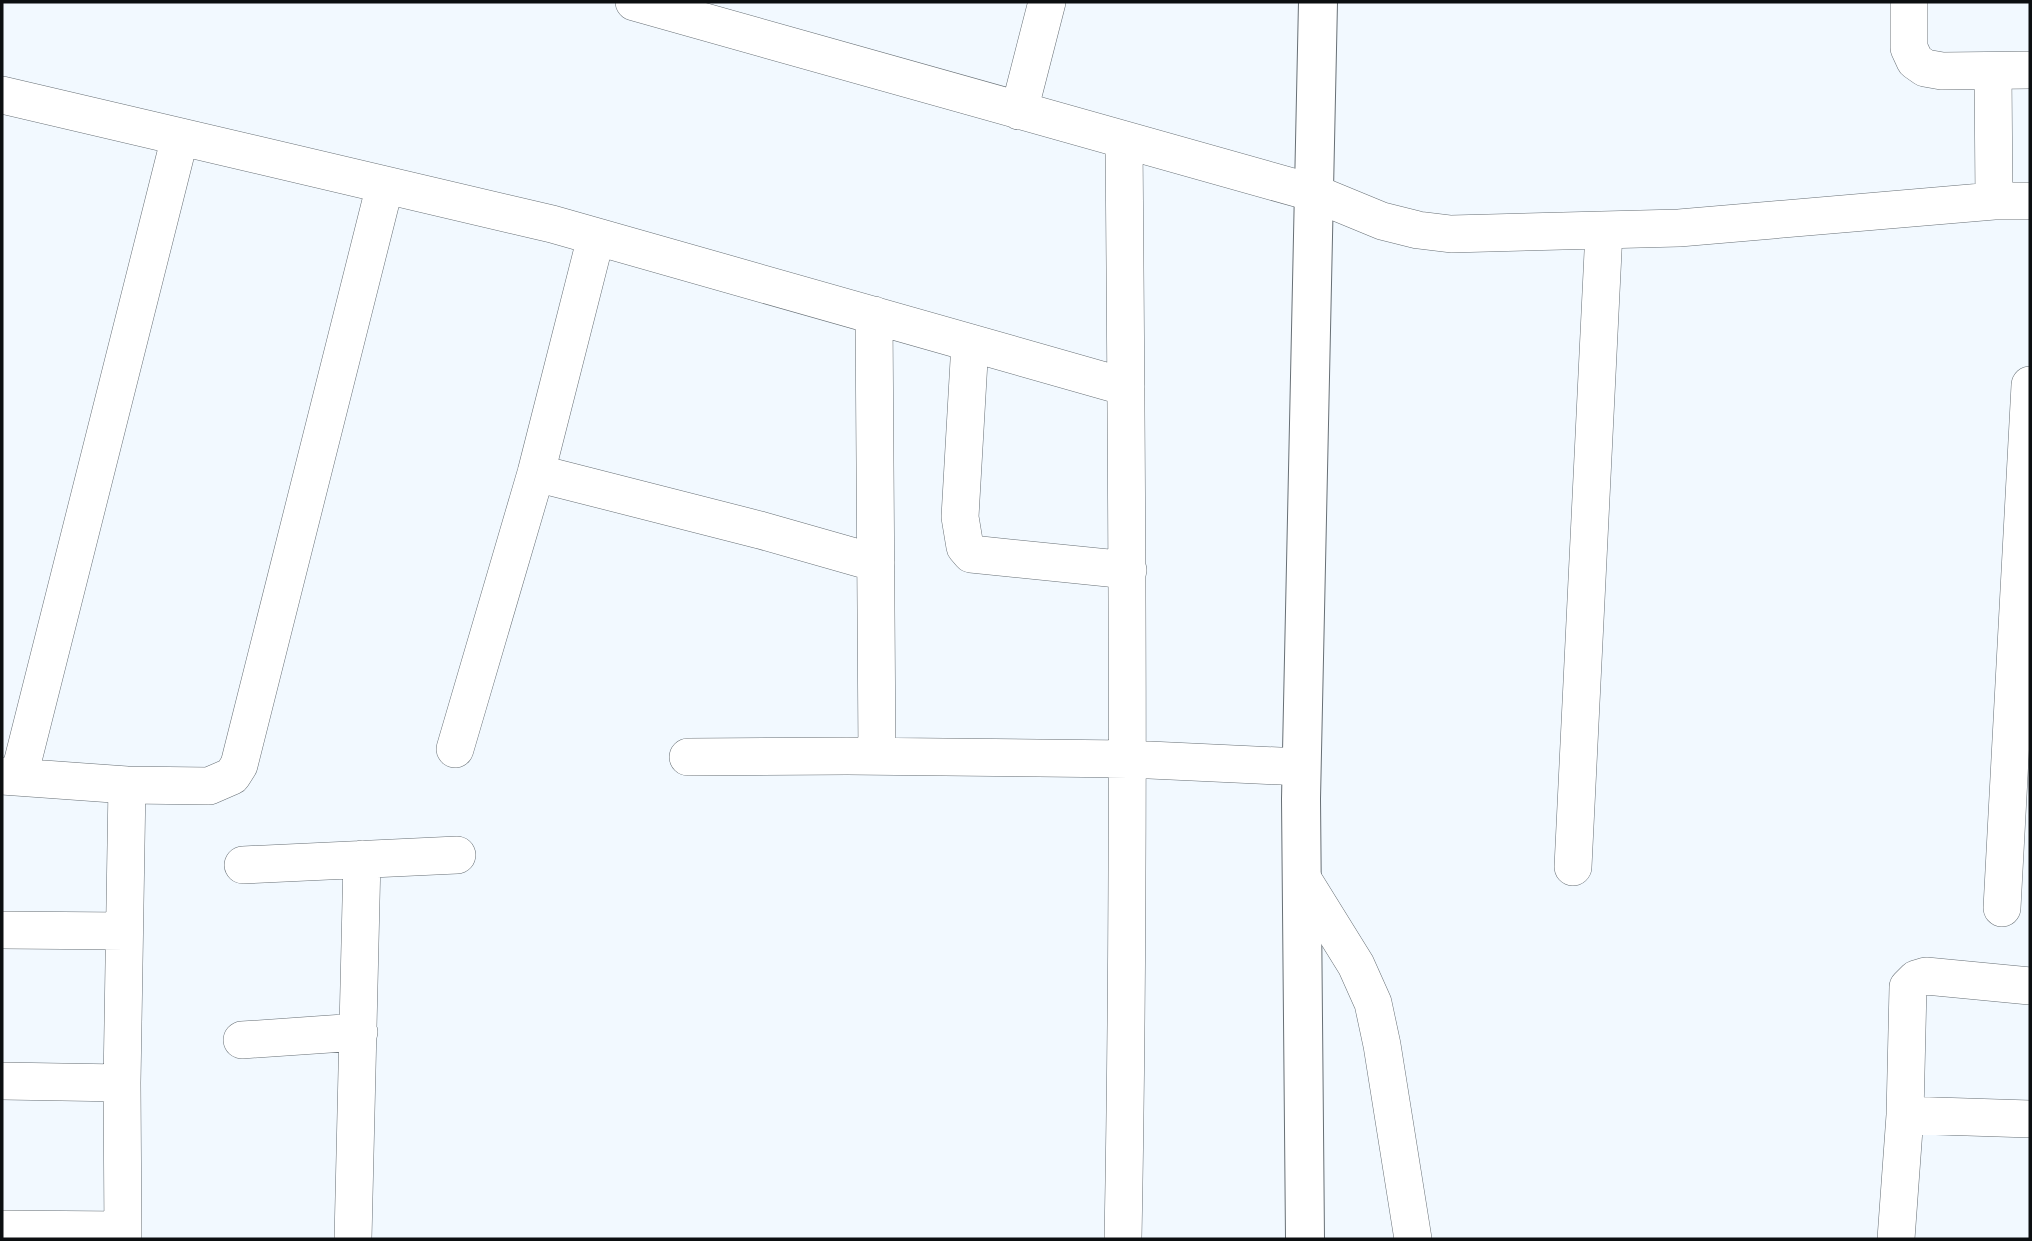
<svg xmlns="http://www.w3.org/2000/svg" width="2032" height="1241" font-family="Barlow,sans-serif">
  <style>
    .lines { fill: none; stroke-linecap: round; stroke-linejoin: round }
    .minor-casing { stroke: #676f75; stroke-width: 38 }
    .tertiary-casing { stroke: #676f75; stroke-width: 40 }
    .minor { stroke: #fff; stroke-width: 37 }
    .tertiary { stroke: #fff; stroke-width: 38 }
  </style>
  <rect width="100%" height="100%" fill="#f2f9ff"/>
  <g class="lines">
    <defs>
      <path id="minor" d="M634 2 1314 193 1382 221 1418 230 1451 234 1679 228 1994 201H2030
        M1909 2V48L1915 61 1925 68 1942 71 2030 70
        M1993 71 1994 201
        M2 95 552 224 1126 387
        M1019 111 1047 2
        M874 315 877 756
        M970 343 960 517 965 547 971 554 1128 570
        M536 473 760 530 876 563
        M455 749 536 473 596 237
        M688 757 847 756 1128 759 1301 767
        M2 776 127 785 209 786 232 776 239 765 385 185
        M19 776 180 137
        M243 865 457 855
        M1573 867 1604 231
        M1302 878 1356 965 1373 1003 1382 1045 1413 1239
        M2002 908 2030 385
        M2 930 124 931
        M242 1040 359 1032
        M2 1081 122 1083
        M1905 1115 2030 1119
        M2 1229 123 1230
        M123 1239 122 1083 127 785
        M353 1239 362 859
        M1123 1239C1130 873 1127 507 1124 140
        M1896 1239 1905 1115 1908 987 1916 979 1926 976 2030 986"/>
      <path id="tertiary" d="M1305 1239 1301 799 1318 2"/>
    </defs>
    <use href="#minor" class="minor-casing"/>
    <use href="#tertiary" class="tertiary-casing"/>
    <use href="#minor" class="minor"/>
    <use href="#tertiary" class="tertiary"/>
  </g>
  <rect width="2032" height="1241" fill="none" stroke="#0c0f11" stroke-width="7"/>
</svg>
